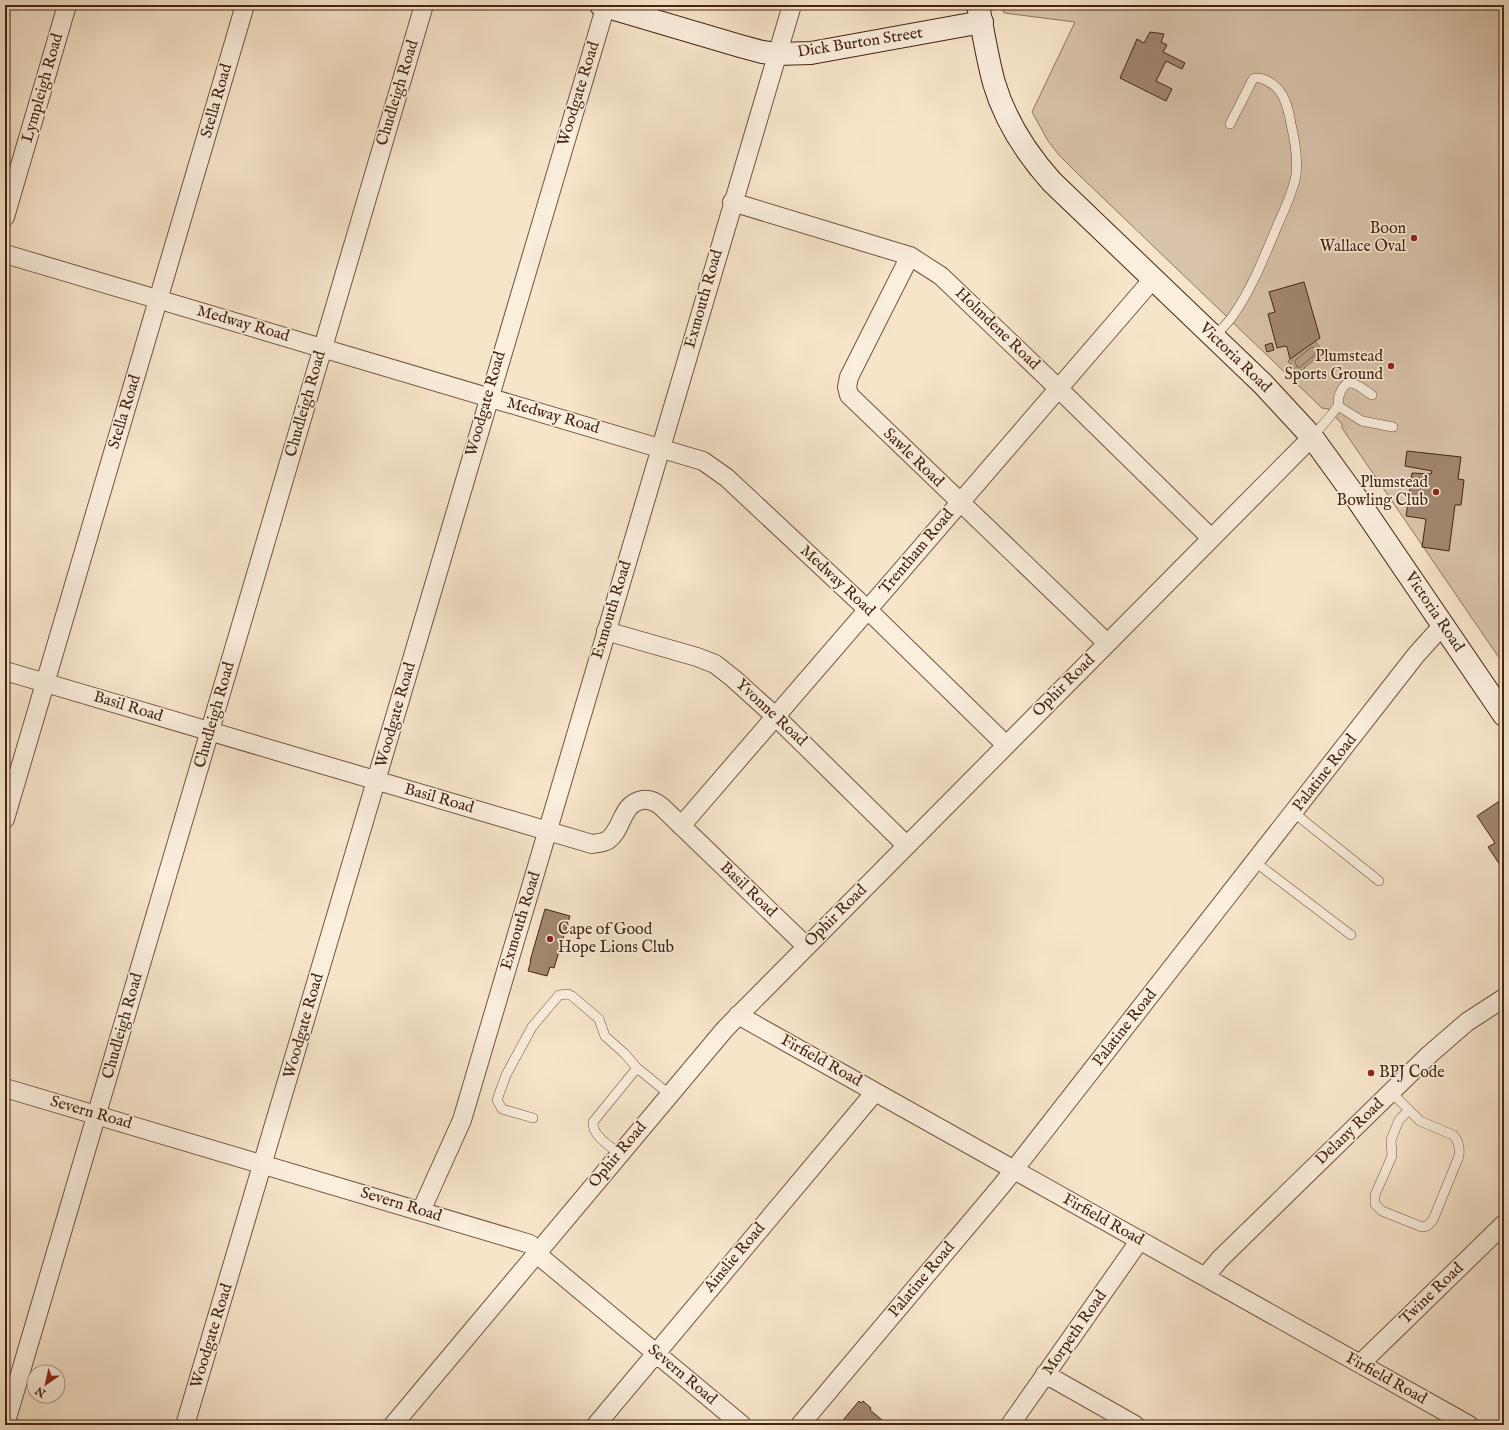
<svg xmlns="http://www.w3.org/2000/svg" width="1509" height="1430" font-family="'IM FELL English',serif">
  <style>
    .green { fill: #d9c4ab; stroke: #8f745e }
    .water { fill: #baa38b; stroke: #8b705a }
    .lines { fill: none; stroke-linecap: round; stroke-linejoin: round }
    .shore { stroke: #80644e; stroke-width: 1 }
    .building { fill: #a28871; stroke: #452411 }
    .lane-casing { stroke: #72543f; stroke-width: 10 }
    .street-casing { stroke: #72543f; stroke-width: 20 }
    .secondary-casing { stroke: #452411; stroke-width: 24 }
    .lane { stroke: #faeedd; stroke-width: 9 }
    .street { stroke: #faeedd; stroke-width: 18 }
    .secondary { stroke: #faeedd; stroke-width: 22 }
    .poi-dot { fill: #8f2418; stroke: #faeedd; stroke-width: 1.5 }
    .labels { text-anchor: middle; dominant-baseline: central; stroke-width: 3.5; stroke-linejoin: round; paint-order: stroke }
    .street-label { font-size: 16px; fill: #452411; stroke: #faeedd }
    .poi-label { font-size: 16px; fill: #452411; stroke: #faeedd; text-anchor: end }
  </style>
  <rect width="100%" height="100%" fill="#f7e5ca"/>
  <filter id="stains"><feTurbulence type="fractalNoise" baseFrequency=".005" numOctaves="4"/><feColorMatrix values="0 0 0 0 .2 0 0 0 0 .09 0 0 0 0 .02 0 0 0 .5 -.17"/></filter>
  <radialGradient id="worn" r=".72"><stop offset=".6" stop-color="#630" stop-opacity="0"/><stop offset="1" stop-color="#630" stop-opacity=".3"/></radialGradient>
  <path class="green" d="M1002 5H1504V665L1342 428V424L1328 409 1322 408 1077 173 1059 155 1048 141 1032 112 1075 22 1004 13Z"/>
  <path class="water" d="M1314 340 1324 352 1304 368 1305 370 1299 375 1288 361Z"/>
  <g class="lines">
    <path class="shore" d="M1312 347 1315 348 1317 353 1300 367H1297L1295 361Z"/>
  </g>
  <path class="building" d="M1150 32 1164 34 1161 42 1167 45 1163 52 1185 63 1182 69 1166 61 1156 81 1172 89 1166 101 1120 78 1137 39 1144 43Z
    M1304 282 1320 338 1290 359 1287 347 1285 346 1277 348 1268 314 1275 312 1269 292Z
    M1272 343 1274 350 1267 352 1265 345Z
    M1407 451 1461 457 1458 479 1464 480 1461 505H1455L1449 551 1422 547 1426 519 1406 516 1412 473 1431 474 1432 471 1405 466Z
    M1504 798V871L1488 847 1495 843 1477 816Z
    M545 909 570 916 554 968 550 967 547 976 528 971 531 961H530Z
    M859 1401 861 1403 863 1401 871 1408 870 1410 888 1425H839Z"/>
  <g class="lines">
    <defs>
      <path id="lane" d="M1214 337C1220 330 1227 324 1232 317 1252 289 1265 255 1278 224 1285 208 1293 192 1296 175 1298 158 1295 141 1291 124 1289 112 1286 97 1277 88 1272 83 1260 75 1253 79L1230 124
        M1338 406 1362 421 1393 427
        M1312 437C1317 431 1336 411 1338 405 1339 402 1338 399 1339 396 1347 373 1358 386 1372 395
        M1293 812 1379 881
        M1255 862 1351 935
        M1391 1092 1409 1110 1399 1120 1391 1140 1392 1156 1375 1195V1204L1382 1211 1422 1227 1427 1226 1433 1220 1459 1156C1460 1148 1458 1140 1453 1135L1420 1121 1409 1110
        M533 1118 502 1109 497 1100 506 1075 532 1027 559 995 568 994 572 996 599 1019 605 1036 625 1054 637 1068
        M620 1154C610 1146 592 1136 593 1122L637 1068 669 1094"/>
      <path id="street" d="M732 202 910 256 941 276 1059 389 1211 538
        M5 217 67 5
        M5 254 703 461 727 478 868 610 1006 745
        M910 256 849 377 847 387 849 395 1107 643
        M606 631 697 657 715 664 734 679 776 717 906 845
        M5 671 592 844C598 843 603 843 608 840 623 829 621 804 642 800 650 799 656 802 662 807L806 946
        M5 819 245 5
        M681 826 1153 279
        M738 1015 1469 1425
        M5 1088 530 1244 544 1260 742 1425
        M421 1211 462 1120 792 5
        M1205 1277 1220 1259 1430 1054 1467 1022 1504 998
        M1360 1364 1504 1224
        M1045 1374 1135 1425
        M5 1425 424 5
        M185 1425C327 952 462 477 606 5
        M393 1425 725 1029 1312 437
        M596 1425 875 1092
        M800 1425 1002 1185 1416 655 1443 625
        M1010 1425 1140 1240"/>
      <path id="secondary" d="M601 5 740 46 762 52 777 54 811 53 982 22
        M978 5C983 31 987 57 994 83 1005 120 1026 153 1052 182L1263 384 1312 437 1357 499 1504 715"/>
    </defs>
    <use href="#lane" class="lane-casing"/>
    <use href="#street" class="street-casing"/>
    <use href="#secondary" class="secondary-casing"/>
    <use href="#lane" class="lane"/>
    <use href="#street" class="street"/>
    <use href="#secondary" class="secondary"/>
  </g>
  <g class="poi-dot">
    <circle cx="1414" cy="238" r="4"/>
    <circle cx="1391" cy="366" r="4"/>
    <circle cx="1436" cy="492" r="4"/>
    <circle cx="550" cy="939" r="4"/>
    <circle cx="1371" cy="1073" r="4"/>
  </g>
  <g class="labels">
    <g class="street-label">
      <text transform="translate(860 43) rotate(-9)">Dick Burton Street</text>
      <text transform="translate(43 88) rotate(-74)">Lympleigh Road</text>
      <text transform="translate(398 93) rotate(-73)">Chudleigh Road</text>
      <text transform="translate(579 94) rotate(-73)">Woodgate Road</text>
      <text transform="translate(217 101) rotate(-74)">Stella Road</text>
      <text transform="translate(704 299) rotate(-74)">Exmouth Road</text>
      <text transform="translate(243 324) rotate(16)">Medway Road</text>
      <text transform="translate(997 329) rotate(44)">Holmdene Road</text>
      <text transform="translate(1235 358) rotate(44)">Victoria Road</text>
      <text transform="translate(306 404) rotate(-74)">Chudleigh Road</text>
      <text transform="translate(486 404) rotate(-74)">Woodgate Road</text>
      <text transform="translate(125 412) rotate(-73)">Stella Road</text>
      <text transform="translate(553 416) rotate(16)">Medway Road</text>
      <text transform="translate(913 458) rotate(44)">Sawle Road</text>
      <text transform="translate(917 552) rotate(-50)">Trentham Road</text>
      <text transform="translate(837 581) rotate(43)">Medway Road</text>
      <text transform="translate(612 610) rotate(-73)">Exmouth Road</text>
      <text transform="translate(1434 612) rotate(56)">Victoria Road</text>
      <text transform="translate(1064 686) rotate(-45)">Ophir Road</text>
      <text transform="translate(128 707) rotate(17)">Basil Road</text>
      <text transform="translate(771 713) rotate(43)">Yvonne Road</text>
      <text transform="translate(215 715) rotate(-74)">Chudleigh Road</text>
      <text transform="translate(396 715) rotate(-74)">Woodgate Road</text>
      <text transform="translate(1325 773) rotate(-52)">Palatine Road</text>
      <text transform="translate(439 799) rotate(16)">Basil Road</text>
      <text transform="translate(748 890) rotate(44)">Basil Road</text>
      <text transform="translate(836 916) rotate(-45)">Ophir Road</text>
      <text transform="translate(521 921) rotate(-73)">Exmouth Road</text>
      <text transform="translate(123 1026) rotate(-74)">Chudleigh Road</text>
      <text transform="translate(304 1026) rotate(-74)">Woodgate Road</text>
      <text transform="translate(1125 1028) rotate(-52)">Palatine Road</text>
      <text transform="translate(821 1061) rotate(29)">Firfield Road</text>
      <text transform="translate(91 1113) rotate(16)">Severn Road</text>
      <text transform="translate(1350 1132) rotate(-44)">Delany Road</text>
      <text transform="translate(618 1155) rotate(-50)">Ophir Road</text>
      <text transform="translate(401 1205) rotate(17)">Severn Road</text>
      <text transform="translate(1103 1220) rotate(29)">Firfield Road</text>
      <text transform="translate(735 1258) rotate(-50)">Ainslie Road</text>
      <text transform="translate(922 1280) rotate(-50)">Palatine Road</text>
      <text transform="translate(1432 1294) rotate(-44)">Twine Road</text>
      <text transform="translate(1075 1333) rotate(-55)">Morpeth Road</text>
      <text transform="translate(212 1336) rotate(-73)">Woodgate Road</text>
      <text transform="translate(682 1375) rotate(40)">Severn Road</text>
      <text transform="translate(1386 1379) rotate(29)">Firfield Road</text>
    </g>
    <g class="poi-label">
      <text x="1406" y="229">Boon<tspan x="1406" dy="18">Wallace Oval</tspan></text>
      <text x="1383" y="357">Plumstead<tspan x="1383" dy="18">Sports Ground</tspan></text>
      <text x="1428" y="483">Plumstead<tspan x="1428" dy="18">Bowling Club</tspan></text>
      <text x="558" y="930" text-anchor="start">Cape of Good<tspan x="558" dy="18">Hope Lions Club</tspan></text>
      <text x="1379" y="1073" text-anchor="start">BPJ Code</text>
    </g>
  </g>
  <rect width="1509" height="1430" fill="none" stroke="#f7e5ca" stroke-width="20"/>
  <rect x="6" y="6" width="1497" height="1418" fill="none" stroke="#452411" stroke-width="2"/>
  <rect x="10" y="10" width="1489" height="1410" fill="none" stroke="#452411"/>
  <g transform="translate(46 1384) rotate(214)"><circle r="19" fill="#faeedd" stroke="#b29d8b"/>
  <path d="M0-3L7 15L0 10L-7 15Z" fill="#8f2418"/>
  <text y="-6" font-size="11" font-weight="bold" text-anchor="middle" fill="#452411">N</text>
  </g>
  <rect width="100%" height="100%" filter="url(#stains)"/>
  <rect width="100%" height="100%" fill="url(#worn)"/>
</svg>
